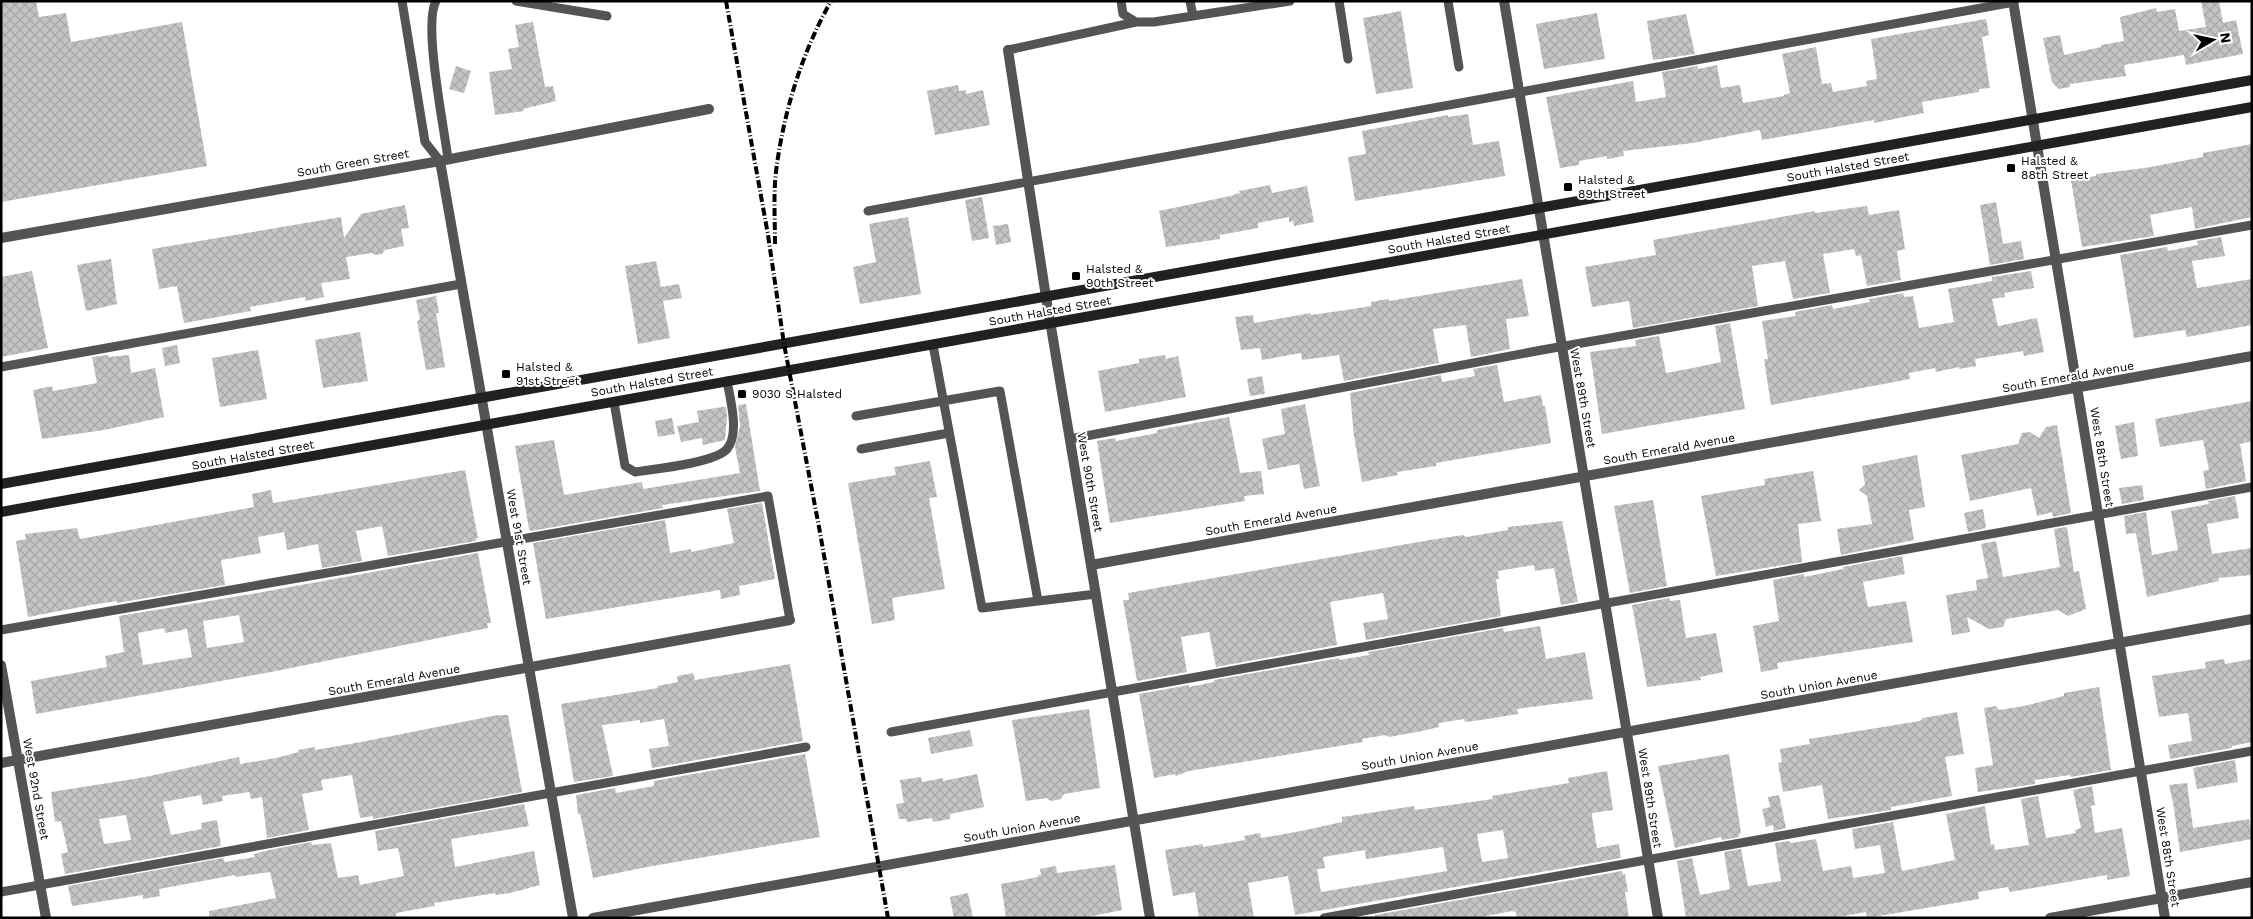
<svg xmlns="http://www.w3.org/2000/svg" width="2253" height="919" font-family="'Work Sans',sans-serif">
  <style>
    .building { fill: url(#building-cross-hatch); fill-rule: evenodd }
    .lines { fill: none; stroke-linecap: round; stroke-linejoin: round }
    .service { stroke: #545454; stroke-width: 9 }
    .minor { stroke: #545454; stroke-width: 10 }
    .secondary { stroke: #212121; stroke-width: 10 }
    .rail { stroke: #000; stroke-width: 4; stroke-dasharray: 8 2.5 1 2.5; stroke-linecap: butt }
    .poi-dot { fill: #000; stroke: #fff; stroke-width: 2 }
    .labels { text-anchor: middle; dominant-baseline: central; stroke-width: 4; stroke-linejoin: round; paint-order: stroke }
    .poi-label { font-size: 12px; fill: #000; stroke: #fff; text-anchor: start }
    .street-label { font-size: 12px; fill: #000; stroke: #fff }
  </style>
  <defs>
    <pattern id="building-cross-hatch" width="8" height="8" patternUnits="userSpaceOnUse" patternTransform="scale(1.25)"><rect width="8" height="8" fill="#c4c4c4"/><path d="M0 0l8 8M0 8l8-8" fill="none" stroke="#a7a7a7"/></pattern>
  </defs>
  <rect width="100%" height="100%" fill="#fff"/>
  <path class="building" d="M1 1H36L39 17 66 13 71 42 182 22 207 166 1 202Z
    M2201 1H2219L2223 23 2236 20 2243 54 2186 65 2184 55 2124 65 2126 76 2070 84V87L2059 89 2052 82 2043 38 2060 35 2064 55 2101 47V45L2124 41 2120 17 2156 8 2157 12 2175 9 2179 31 2206 27Z
    M1401 11 1413 88 1376 94 1363 18Z
    M1597 13 1605 59 1544 69 1536 24Z
    M1686 14 1695 54 1653 60 1647 21Z
    M1986 19 1989 35 1982 37 1990 88 1979 89V92L1922 102 1924 113 1874 123V120L1762 140 1760 130 1693 143 1623 151 1624 156 1607 159V156L1579 161V165L1560 168 1546 97 1633 81 1636 102 1666 97 1662 72 1697 66 1698 69 1717 65 1721 88 1740 85 1743 103 1784 96V95L1790 93 1782 54 1816 47 1822 84 1831 83 1833 92 1867 86 1866 81 1877 79 1871 39Z
    M533 22 545 87 553 86 556 101 523 109 524 111 495 115 489 72 512 69 508 49 519 47 515 25Z
    M456 66 471 71 464 93 449 89Z
    M958 85 959 91 966 90V94L983 90 990 125 935 135 927 91Z
    M1468 114 1473 145 1499 141 1505 176 1355 201 1348 157 1366 154 1362 131 1448 115V117Z
    M2252 144V217L2195 229 2192 207 2150 215 2154 236 2082 247 2071 180 2096 176V174L2145 168 2203 157V153Z
    M1270 185 1272 193 1307 186 1314 222 1294 226 1293 221 1289 222V217L1258 223V228L1220 235V239L1166 247 1159 211 1235 195V194L1240 193 1239 191Z
    M982 197 989 238 972 241 965 200Z
    M1996 202 2003 244 2021 241 2024 259 1990 265 1980 205Z
    M405 205 409 228 401 229 404 246 385 250 382 254 376 255 372 253 346 257 350 279 321 283 324 297 305 301V297L250 307 251 311 184 323 177 286 159 289 152 249 341 217 344 238 361 214Z
    M1867 206 1869 215 1899 210 1905 249 1897 251 1901 280 1867 286 1861 255 1856 256 1854 249 1823 254 1830 293 1793 299 1785 261 1752 266 1758 306 1633 328 1629 301 1592 307 1585 267 1656 255 1653 240 1815 211V213Z
    M908 217 921 294 860 304 853 267 876 262 869 224Z
    M1008 224 1011 242 996 245 993 226Z
    M2221 237 2225 256 2192 261 2197 288 2252 279V325L2187 337 2185 330 2134 338 2120 255 2167 247 2168 251 2198 245 2197 241Z
    M111 259 117 304 86 311 77 265Z
    M656 261 661 287 679 284 682 298 663 301 670 338 638 344 625 266Z
    M32 271 48 348 1 357V277Z
    M2031 271 2034 288 2004 293 2005 297 1992 299 1998 326 2037 318 2044 352 2024 356 2023 351 1975 359 1976 366 1959 369V367L1936 372 1935 368 1909 373 1910 379 1771 405 1764 359H1768L1762 321 1796 316 1795 312 1832 305 1833 309 1870 302 1869 299 1903 293 1904 297 1913 296 1919 328 1954 322 1948 289 1992 281V277Z
    M1522 279 1529 316 1506 319 1510 349 1471 357 1466 325 1433 329 1439 363 1344 381 1339 355 1302 360 1301 353 1262 360 1260 348 1241 350 1235 317 1253 315 1254 323 1311 313V315L1353 309 1371 306V302L1388 299 1389 301Z
    M436 296 439 313H436L445 367 426 370 417 321 420 320 416 300Z
    M1730 323 1745 409 1602 434 1590 352 1636 346 1635 340 1659 336 1666 373 1693 368 1721 362 1715 326Z
    M360 332 368 381 323 388 315 340Z
    M177 345 180 363 165 366 162 348Z
    M258 350 267 399 220 407 212 358Z
    M108 355V357L129 355 131 373 155 368 164 417 104 430 42 439 33 390 52 386 53 391 97 383 92 357Z
    M1165 355 1166 359 1178 356 1186 397 1105 412 1098 371 1139 363V359Z
    M1497 365 1504 402 1541 395 1543 406H1545L1551 443 1436 463V466L1397 472 1398 475 1362 482 1354 436 1350 393 1441 375 1442 382 1475 376 1473 369Z
    M1262 376 1265 394 1250 396 1247 379Z
    M2252 401V441L2240 444 2246 481 2206 489 2203 471 2209 470 2203 440 2160 447 2155 419Z
    M746 404 760 491 662 505 663 508 531 531 529 529 515 446 554 440 564 495 642 482 643 489 740 473 735 447 740 426 738 405Z
    M1305 404 1320 486 1304 489 1299 464 1268 470 1262 439 1285 434 1281 409Z
    M722 407H726L727 416 725 440 703 445 702 438 681 442 677 426 699 422 697 411Z
    M1229 417 1240 473 1261 471 1264 494 1244 496 1245 501 1110 523 1097 441 1115 438 1116 441 1157 433V430Z
    M672 418 675 434 658 437 655 421Z
    M2134 422 2138 456 2121 459 2115 426Z
    M2057 425 2071 513 2053 517 2052 512 2037 516 2031 488 1970 501 1961 455 2018 444 2022 433 2030 432 2039 438 2046 427Z
    M1917 455 1925 507 1909 510 1914 540 1841 555 1837 529 1872 524 1867 496 1859 490 1865 485 1862 466Z
    M930 461 937 497 929 498 945 589 892 598 895 620 872 624 848 483 896 475 894 467Z
    M465 470 478 538 476 539V541L388 556 382 526 356 531 362 561 322 568 318 544 287 550 284 532 258 537 261 553 221 560 225 585 117 603V601L91 605 28 617 16 541 26 539 25 534 77 528 80 539 254 507 252 494 271 490 273 503Z
    M1813 471 1821 521 1798 524 1802 562 1716 576 1701 496 1765 485 1764 479Z
    M2142 485 2144 500 2122 504 2119 488Z
    M2235 496 2239 518 2207 524 2212 554 2252 548V575L2218 578 2219 581 2147 597 2136 533 2126 534 2124 516 2146 512 2152 555 2178 550 2171 511 2209 504 2208 501Z
    M1653 500 1667 586 1630 593 1614 506Z
    M762 503 775 579 739 586 740 595 721 599 720 590 546 619 533 543 665 520 670 553 691 549V552L734 543 727 509Z
    M1983 509 1986 528 1968 532 1964 513Z
    M1562 521 1578 602 1561 605 1554 568 1535 571 1534 565 1498 571 1499 579H1496L1501 616 1366 640 1363 623 1388 619 1383 593 1330 602 1337 645 1216 667 1209 632 1181 637 1187 672 1137 681 1123 600H1129L1128 593 1430 540 1463 535 1466 537 1508 530V527Z
    M2067 527 2074 572 2079 571 2086 609 2068 616 2058 610 2006 619 2003 627 1989 629 1967 617 1970 632 1952 635 1946 595 1977 590 1976 580 1988 578 1981 544 1996 541 2003 577 2060 567 2054 529Z
    M478 553 491 623H487L488 628 271 672 36 714 31 681 107 667 105 656 124 652 119 616 257 593ZM239 615 244 642 207 648 203 621ZM164 628 165 633 187 629 192 657 143 665 138 633Z
    M1902 556 1905 574 1863 582 1868 607 1906 601 1913 642 1777 663 1778 669 1761 672 1753 626 1779 621 1773 580 1804 574V577L1843 569V567Z
    M1669 598 1670 601 1680 600 1686 638 1716 633 1723 672 1700 677 1701 680 1647 687 1632 605Z
    M1540 626 1546 659 1585 652 1593 699 1517 709 1518 714 1481 720 1465 722 1464 719 1439 723V727L1422 731 1389 737 1385 735 1362 739 1363 742 1189 771 1176 776 1175 774 1154 778 1139 694 1189 685V687L1214 682V680L1339 658V660L1369 655 1368 652 1503 628 1504 632Z
    M2224 659 2225 664 2252 659V742L2232 746V748L2170 759 2168 745 2192 741 2188 713 2159 717 2152 676 2206 668 2205 662Z
    M790 664 803 741 652 768 649 749 669 746 664 719 640 723V720L602 725 613 776 574 782 561 704 658 688 657 686 678 682 677 676 693 673 695 680Z
    M2099 687 2111 770 2071 777 2070 775 2035 780V784L1978 792 1975 768 1993 765 1984 708 1996 706 1999 710 2024 706 2064 696V693Z
    M1089 709 1100 788 1064 794 1061 799 1051 801 1047 798 1026 801 1012 720Z
    M1957 712 1964 754 1945 757 1952 796 1891 807V810L1828 819 1822 785 1783 792 1778 763 1782 762 1780 749 1810 744 1809 739 1920 721 1923 718Z
    M498 715H508L522 792 373 819V816L360 818 352 775 321 780 323 790 302 794 309 830 267 838 262 797 251 799 249 792 222 796 223 801 203 805 201 795 163 802 171 835 202 829 201 823 217 820 221 846 65 874 61 854 68 852 61 821 55 822 51 792 140 778 239 757 240 764 276 758 299 752 298 750 315 747V750L361 742ZM126 815 131 840 104 844 99 819Z
    M970 730 973 746 931 754 928 738Z
    M805 754 820 837 647 867 593 878 582 822 580 814H578L576 795 615 788 616 793 654 786V781Z
    M1729 754 1741 833 1739 834V837L1722 840 1721 837 1675 848 1658 766Z
    M2235 760 2238 782 2197 789 2193 768Z
    M1607 771 1613 810 1592 813V816L1597 848 1619 844 1621 858 1295 915 1288 876 1248 883 1254 918H1199L1195 892 1173 896 1165 850 1203 844V847L1245 840 1244 836 1260 833 1261 838 1301 831 1342 822V817L1356 815 1414 806 1415 810 1493 799 1492 796 1569 783 1568 778ZM1503 830 1508 858 1482 862 1477 834ZM1443 847 1447 871 1321 892 1317 869 1325 868 1323 857 1365 850 1366 859Z
    M977 774 984 807 950 814V819L933 822 932 818 907 822 906 819H899L896 804 904 803 900 780 921 777 922 782 943 778V781Z
    M2187 783 2193 828 2249 819 2252 839 2180 852 2173 802 2169 785Z
    M2092 786 2095 805 2091 806 2095 833 2122 828 2130 876 2107 880V875L2010 892 2008 887 1978 892 1979 899 1867 918 1866 912 1834 918H1686L1677 861 1692 858 1700 895 1730 889 1724 852 1741 849 1748 886 1781 881 1775 843 1789 841 1791 843 1816 839 1823 871 1851 866 1853 878 1885 873 1880 845 1855 849 1852 829 1893 822 1902 871 1955 860 1946 814 1985 806 1991 845 1994 844 1995 850 2029 845 2021 799 2038 796 2046 838 2076 833 2075 830 2081 828 2073 790Z
    M1779 795 1786 828 1774 831 1773 825 1766 827 1762 809 1770 807 1768 797Z
    M524 804 529 826 451 839 455 867 534 851 540 885 510 893 496 895 495 893 434 903 435 906 396 913V916L388 918H209V911L276 898 270 872 236 877 235 875 159 889 160 896 143 899V895L72 906 68 886 223 858 225 862 255 857 254 854 269 850 311 842 312 845 331 843 338 878 358 875 360 885 404 876 398 848 378 851 375 831Z
    M1115 865 1122 910 1083 918H1006L1001 884 1038 877V875H1041L1040 869 1056 866 1057 873Z
    M1622 871 1623 875 1625 874 1628 892H1625L1629 918H1517L1516 912 1512 911 1476 918H1375V915Z
    M968 893 973 918H954L950 897Z"/>
  <g class="lines">
    <path class="service" d="M402 1 425 142 440 161
      M436 1C423 24 444 127 448 159
      M516 1 607 16
      M1121 1 1123 14 1136 22H1154L1290 1
      M1190 1 1193 16
      M1339 1 1348 59
      M1448 1 1459 67
      M1008 50 1136 22
      M868 211 2014 2
      M933 345 982 608 1096 594
      M1 367 461 284
      M614 402 625 466 635 472C655 469 715 463 727 449 740 434 730 398 727 381
      M856 416 1000 391 1038 601
      M1070 439 1542 350 2252 225
      M861 449 949 433
      M1 630 768 496 790 620
      M891 732 2252 487
      M1 892 806 747
      M1324 918 2252 751"/>
    <path class="minor" d="M1504 1 1658 918
      M2013 1 2165 918
      M1008 50 1046 297 1150 918
      M440 161 573 918
      M1 238 440 161 709 109
      M1091 565 2252 356
      M1 665 46 918
      M1 763 790 620
      M593 918 2252 619
      M2050 918 2252 882"/>
    <path class="secondary" d="M1 484 2252 80
      M1 512 2252 107"/>
    <path class="rail" d="M726 1 768 235 784 344 819 527 888 918
      M775 244C775 217 773 190 777 164 785 107 803 51 831 1"/>
  </g>
  <g class="poi-dot">
    <rect x="2006" y="163" width="10" height="10" rx="2.5"/>
    <rect x="1563" y="182" width="10" height="10" rx="2.5"/>
    <rect x="1071" y="271" width="10" height="10" rx="2.5"/>
    <rect x="501" y="369" width="10" height="10" rx="2.5"/>
    <rect x="737" y="389" width="10" height="10" rx="2.5"/>
  </g>
  <g class="labels">
    <g class="poi-label">
      <text x="2021" y="161">Halsted &amp;<tspan x="2021" dy="14">88th Street</tspan></text>
      <text x="1578" y="180">Halsted &amp;<tspan x="1578" dy="14">89th Street</tspan></text>
      <text x="1086" y="269">Halsted &amp;<tspan x="1086" dy="14">90th Street</tspan></text>
      <text x="516" y="367">Halsted &amp;<tspan x="516" dy="14">91st Street</tspan></text>
      <text x="752" y="394">9030 S Halsted</text>
    </g>
    <g class="street-label">
      <text transform="translate(353 163) rotate(-10)">South Green Street</text>
      <text transform="translate(1848 167) rotate(-10)">South Halsted Street</text>
      <text transform="translate(1449 239) rotate(-10)">South Halsted Street</text>
      <text transform="translate(1050 311) rotate(-10)">South Halsted Street</text>
      <text transform="translate(2068 377) rotate(-10)">South Emerald Avenue</text>
      <text transform="translate(652 382) rotate(-10)">South Halsted Street</text>
      <text transform="translate(1583 398) rotate(80)">West 89th Street</text>
      <text transform="translate(1669 449) rotate(-10)">South Emerald Avenue</text>
      <text transform="translate(253 455) rotate(-10)">South Halsted Street</text>
      <text transform="translate(2102 457) rotate(81)">West 88th Street</text>
      <text transform="translate(1090 482) rotate(80)">West 90th Street</text>
      <text transform="translate(1271 520) rotate(-10)">South Emerald Avenue</text>
      <text transform="translate(519 537) rotate(80)">West 91st Street</text>
      <text transform="translate(394 680) rotate(-10)">South Emerald Avenue</text>
      <text transform="translate(1819 685) rotate(-10)">South Union Avenue</text>
      <text transform="translate(1420 756) rotate(-10)">South Union Avenue</text>
      <text transform="translate(36 789) rotate(80)">West 92nd Street</text>
      <text transform="translate(1650 798) rotate(81)">West 89th Street</text>
      <text transform="translate(1022 828) rotate(-10)">South Union Avenue</text>
      <text transform="translate(2168 857) rotate(81)">West 88th Street</text>
    </g>
  </g>
  <rect width="2253" height="919" fill="none" stroke="#000000" stroke-width="5"/>
  <g transform="translate(2213 40) rotate(81)" stroke="#ffffff" stroke-width="4" paint-order="stroke">
  <path d="M0-4L9 19L0 12L-9 19Z" fill="#000000"/>
  <text y="-8" font-size="14" font-weight="bold" text-anchor="middle" fill="#000000">N</text>
  </g>
</svg>
